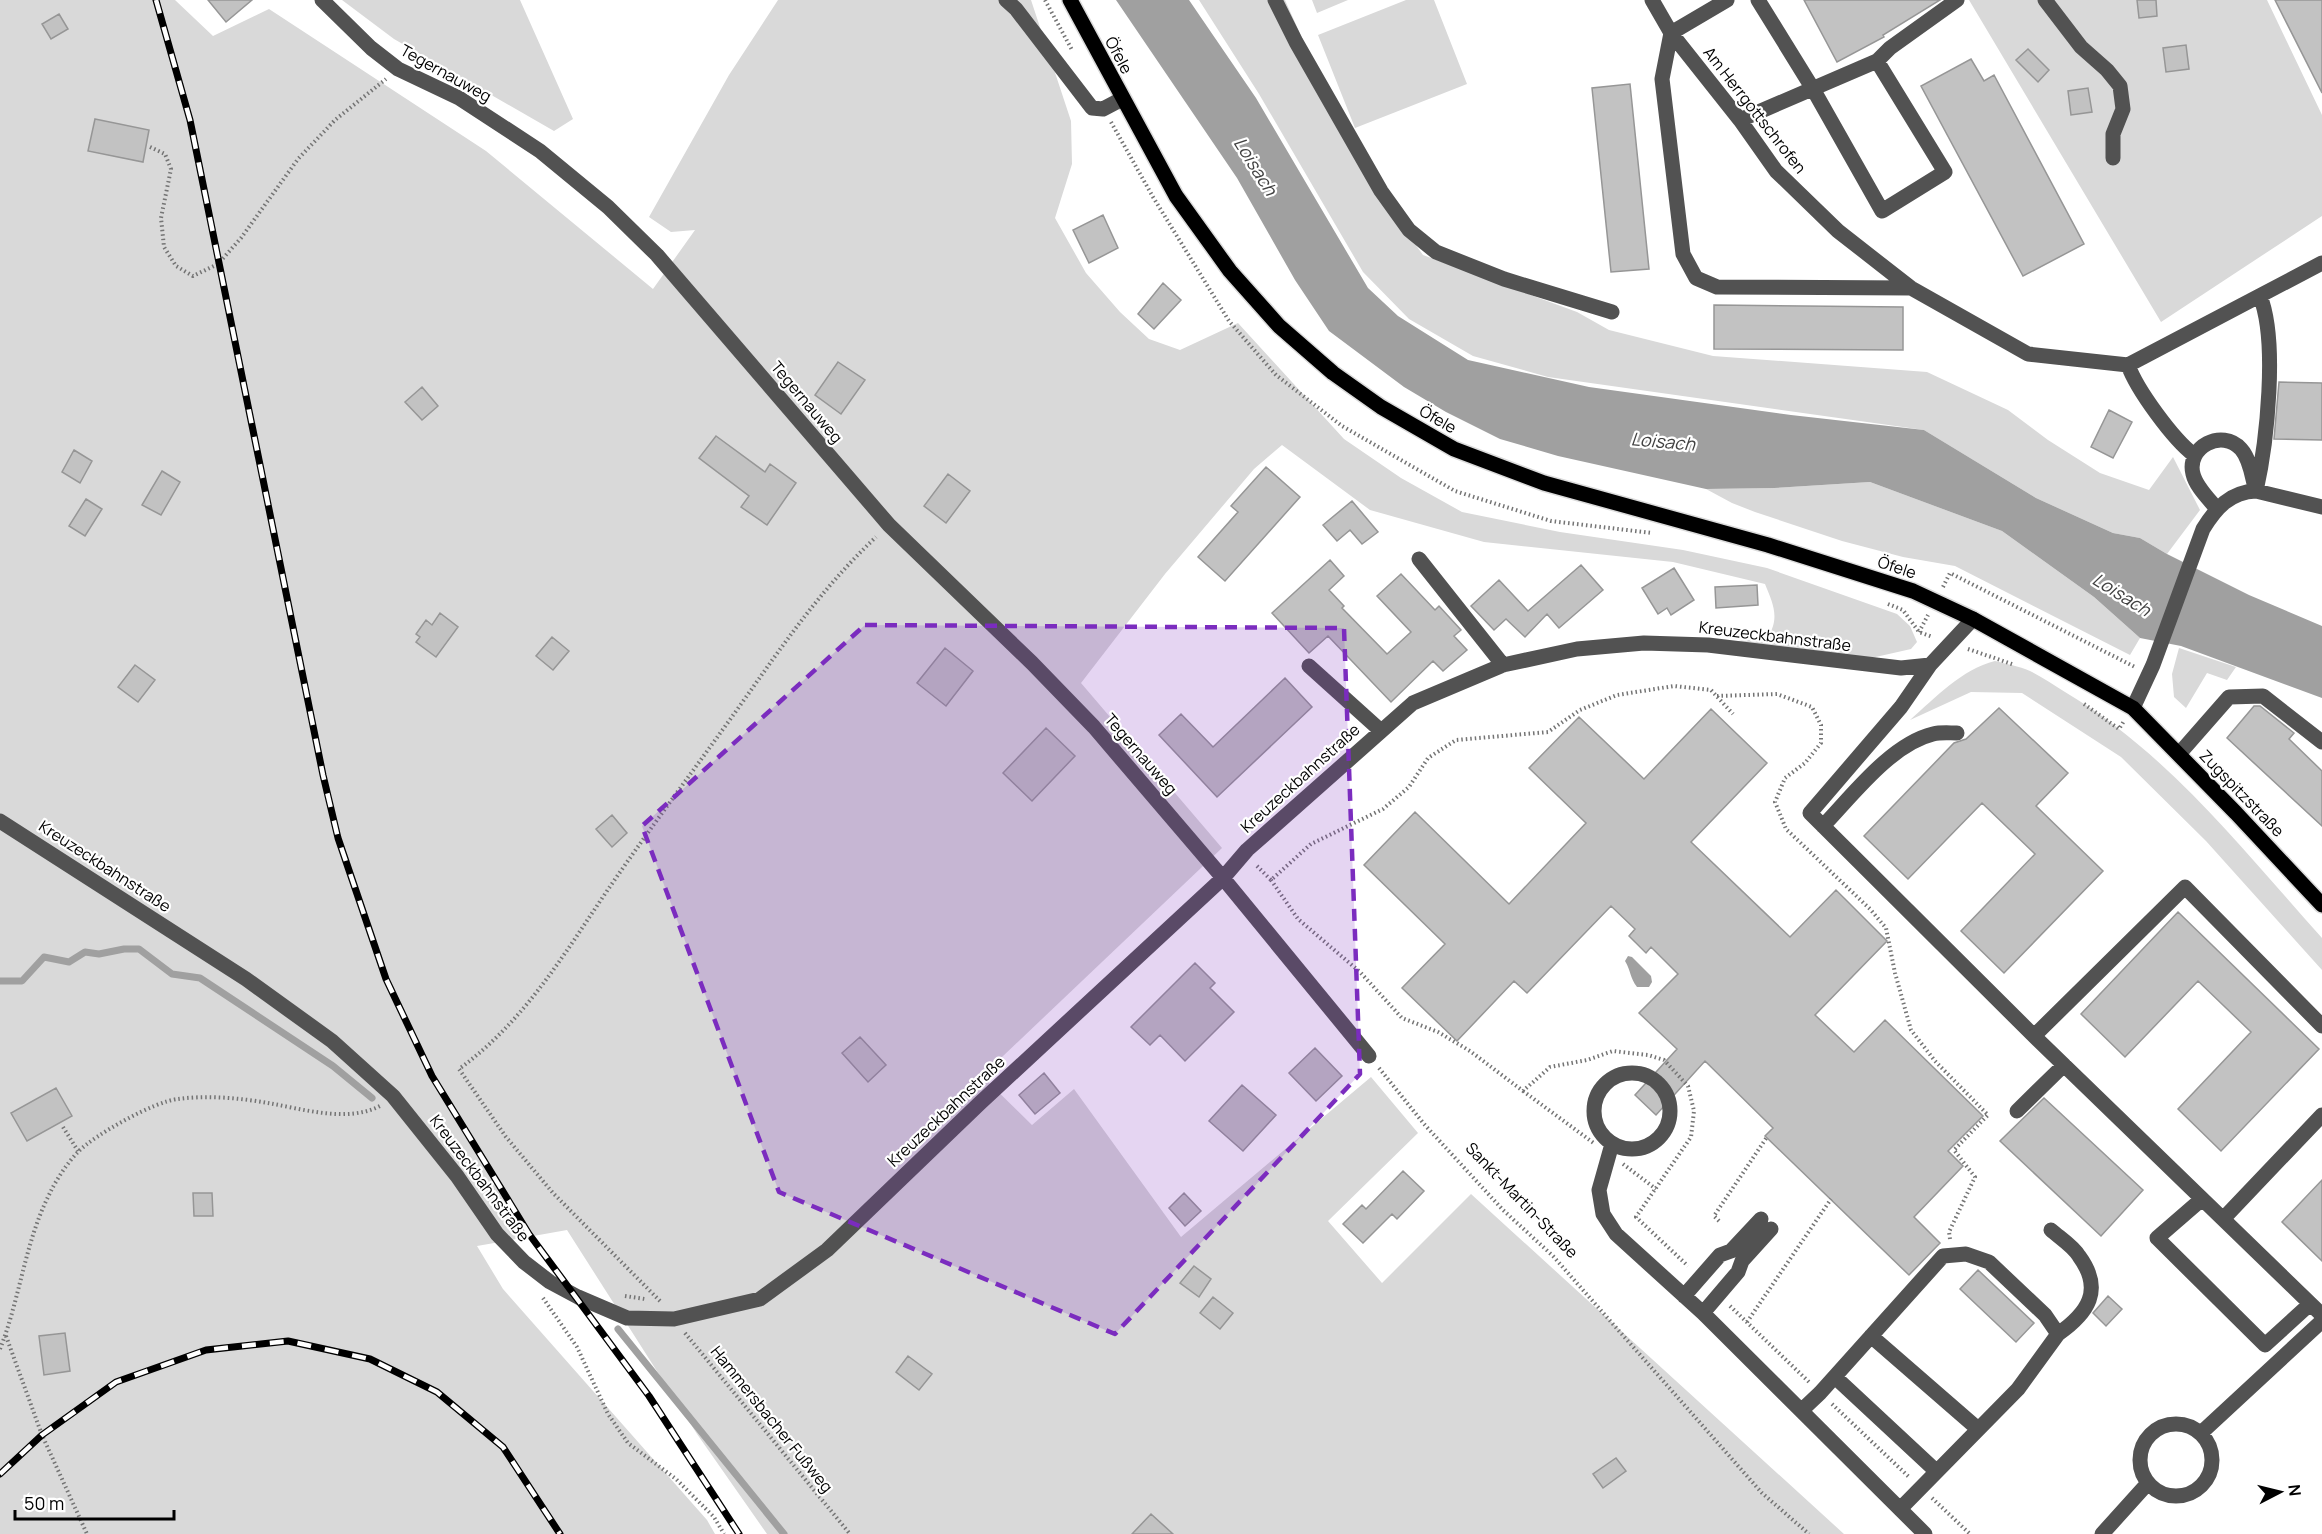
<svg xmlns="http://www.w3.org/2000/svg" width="2322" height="1534" font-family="Manrope,sans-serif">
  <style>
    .green { fill: #d9d9d9 }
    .water { fill: #a0a0a0 }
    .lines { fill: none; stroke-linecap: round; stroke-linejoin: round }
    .stream { stroke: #a0a0a0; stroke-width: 7 }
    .building { fill: #c2c2c2; stroke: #969696; stroke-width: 1.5 }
    .major-casing { stroke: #dbdbdb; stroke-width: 18 }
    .path { stroke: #747474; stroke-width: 4; stroke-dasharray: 1.5 3; stroke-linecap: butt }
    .minor { stroke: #525252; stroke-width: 15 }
    .major { stroke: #000; stroke-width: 15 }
    .rail-casing { stroke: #000; stroke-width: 7 }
    .rail { stroke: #fff; stroke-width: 4.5; stroke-dasharray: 14; stroke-linecap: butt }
    .marked { fill: #7b2cbf; fill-opacity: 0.2; stroke: #7b2cbf; stroke-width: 4.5; stroke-dasharray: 12 8; stroke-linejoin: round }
    .labels { text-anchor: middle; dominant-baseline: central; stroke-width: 4.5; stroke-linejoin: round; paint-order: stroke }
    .street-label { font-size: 16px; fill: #000; stroke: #fff }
    .water-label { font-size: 18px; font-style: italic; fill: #414141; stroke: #fff }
  </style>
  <rect width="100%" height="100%" fill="#fff"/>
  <path class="green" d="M0 0H175L213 36 269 9 486 151 653 289 695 230 671 232 649 217 729 75 778 0H1031L1071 121 1072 164 1055 218 1086 273 1120 312 1149 339 1180 350 1238 323 1344 439 1401 478 1462 512 1560 532 1683 550 1767 568 1897 614 1910 626 1917 642 1911 649 1849 663 1708 645 1768 637C1780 617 1773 604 1765 584L1673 562 1484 542 1370 510 1282 445 1254 469 1165 574 1081 683 1222 848 982 1076 1032 1125 1074 1089 1181 1237 1371 1077 1418 1133 1328 1221 1382 1283 1471 1194 1844 1534H767L697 1434 567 1230 477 1246 503 1289 707 1520 715 1534H0Z
    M342 0H520L573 119 554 131 394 39Z
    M1199 0H1285L1360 168 1423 255 1577 312 1609 330 1713 356 1927 372 2008 410 2048 440 2100 473 2149 490 2173 457 2200 510 2167 554 2140 538 2113 533 2036 498 1924 430 1548 377 1473 356 1409 319 1363 272 1259 94Z
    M1312 0H1348L1317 13Z
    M1406 0H1434L1467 84 1355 128 1318 35Z
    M1969 0H2267L2322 115V216L2161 322Z
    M1870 482 2002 531 2094 597 2140 638 2130 655 1955 566 1903 557 1842 541 1755 512 1732 503 1706 489 1774 488Z
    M2179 648 2236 667 2227 680 2207 673 2186 708 2174 697 2172 674Z
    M1995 661C2006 664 2019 666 2030 671 2042 677 2054 685 2065 692 2169 754 2242 849 2322 938V970L2206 841 2121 757 2022 693 1971 692 1910 720C1935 698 1962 669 1995 661Z"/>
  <path class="water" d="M1116 0H1189L1256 98 1368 288 1398 316 1468 360 1589 387 1791 415 1924 430 2036 498 2113 533 2140 538 2167 554 2249 595 2322 626V698L2181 646 2140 638 2094 597 2002 531 1870 482 1774 488 1706 489 1558 456 1500 439 1446 412 1404 387 1329 331 1295 280 1237 178Z
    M1628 956 1632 957 1651 976 1652 982 1649 987H1637C1630 978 1631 971 1625 961Z"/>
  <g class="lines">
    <path class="stream" d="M0 981H22L44 957 69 962 85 952 99 954 124 949H139L172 974 200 978 333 1066 372 1098
      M618 1329 784 1534"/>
  </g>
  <path class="building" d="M208 0H252L226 22Z
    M1804 0H1940L1883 35 1884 37 1837 62Z
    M2137 0H2156L2157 16 2139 18Z
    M2275 0H2322V93Z
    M59 14 68 29 51 39 42 24Z
    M2186 45 2189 69 2166 72 2163 48Z
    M2028 49 2049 70 2038 82 2016 60Z
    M1971 59 1984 81 1994 75 2084 244 2023 276 1921 86Z
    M1630 84 1649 269 1611 272 1592 88Z
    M2088 88 2092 112 2071 115 2068 91Z
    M95 119 149 130 143 162 88 151Z
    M1103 215 1118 248 1089 263 1073 230Z
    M1163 283 1181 300 1154 329 1138 314Z
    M1714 305 1903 307V350L1714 349Z
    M838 362 865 380 841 414 815 395Z
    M2279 382 2322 383V440L2274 439Z
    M422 387 438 406 422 420 405 402Z
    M2109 410 2132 422 2113 458 2091 447Z
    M716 436 765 472 770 464 796 483 767 525 741 507 749 496 699 458Z
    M74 450 92 461 80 483 62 472Z
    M1266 467 1300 497 1225 581 1198 557 1238 512 1231 506Z
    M162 471 180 482 161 515 142 505Z
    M948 474 970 491 946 523 924 506Z
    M86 499 102 509 85 536 69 526Z
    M1352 501 1378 532 1362 544 1350 530 1337 541 1323 525Z
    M1330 560 1344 576 1329 590 1344 606 1342 608 1387 654 1411 632 1377 596 1401 574 1435 610 1439 606 1461 630 1454 636 1467 650 1443 671 1433 661 1391 702 1328 636 1309 653 1272 613Z
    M1581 565 1603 590 1559 628 1547 614 1525 637 1506 619 1494 630 1471 606 1499 580 1528 611Z
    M1674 568 1694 600 1671 615 1667 608 1658 614 1642 588Z
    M1757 585 1758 605 1716 608 1715 587Z
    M440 613 458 627 436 657 416 642 420 637 416 634 426 620 432 625Z
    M552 637 569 651 553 670 536 656Z
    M945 648 973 671 946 706 917 683Z
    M135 665 155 680 138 702 118 687Z
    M1285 678 1312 707 1217 797 1159 735 1181 714 1213 747Z
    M2254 706H2260L2294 733 2289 739 2322 771V826L2227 738Z
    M1999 708 2068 773 2036 806 2103 871 2004 973 1961 931 2035 854 1982 803 1908 879 1864 836 1954 743 1966 739Z
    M1711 709 1767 763 1691 842 1790 937 1836 890 1887 941 1815 1015 1854 1052 1885 1020 1983 1116 1948 1151 1963 1166 1914 1217 1940 1243 1909 1275 1765 1136 1773 1128 1705 1061 1656 1115 1635 1095 1677 1049 1639 1013 1678 974 1651 947 1646 953 1629 936 1635 929 1611 906 1527 993 1514 981 1457 1041 1402 988 1445 944 1364 865 1415 812 1509 904 1586 823 1529 768 1579 717 1644 779Z
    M1046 728 1075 756 1032 801 1003 773Z
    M612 815 627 833 612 847 596 829Z
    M2178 912 2319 1049 2221 1151 2178 1109 2251 1032 2198 981 2125 1057 2081 1014Z
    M1195 963 1215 983 1210 988 1234 1012 1185 1061 1160 1035 1150 1045 1131 1027Z
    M860 1037 886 1065 868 1082 842 1053Z
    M1315 1048 1342 1076 1316 1101 1289 1073Z
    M1044 1073 1060 1093 1035 1114 1019 1095Z
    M1242 1085 1276 1115 1243 1151 1209 1121Z
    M56 1088 72 1116 27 1141 11 1113Z
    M2044 1098 2143 1190 2101 1236 2000 1141Z
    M1403 1171 1424 1191 1397 1219 1392 1214 1363 1243 1343 1224 1362 1205 1366 1209Z
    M2322 1180V1261L2282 1222Z
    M193 1193H212L213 1216H194Z
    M1184 1193 1201 1211 1185 1226 1169 1208Z
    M1194 1266 1211 1279 1199 1297 1180 1283Z
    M1978 1270 2034 1323 2016 1342 1960 1289Z
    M2108 1296 2122 1309 2106 1326 2093 1313Z
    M1213 1297 1233 1313 1220 1329 1200 1313Z
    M65 1333 70 1371 44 1375 39 1336Z
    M908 1356 932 1374 919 1390 896 1372Z
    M1616 1458 1626 1471 1603 1488 1593 1474Z
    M1151 1514 1173 1534H1132Z"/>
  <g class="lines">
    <defs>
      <path id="major" d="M1070 0 1176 196 1230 271 1279 326 1333 373 1381 407 1454 449 1544 483 1768 545 1913 591 1973 619 2133 708 2236 813 2322 905"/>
    </defs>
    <use href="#major" class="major-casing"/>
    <path class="path" d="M1045 0 1072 50
      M1111 122 1153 197 1229 321 1276 375 1342 426 1455 491 1551 521 1652 533
      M150 147 165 154 171 169 161 218 164 247 176 266 193 276 218 264 241 238 298 159 335 120 386 79
      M1943 587 1950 573 2135 667
      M1888 604 1903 610 1919 632 1933 637
      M1919 632 1928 615
      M1968 649 2012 664
      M1717 696 1777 694 1812 707 1821 725V743L1805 763 1785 778 1775 802 1786 829 1870 909 1886 928 1895 973 1911 1030 1935 1061 1988 1115 1954 1150 1975 1177 1949 1232 1950 1239
      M2084 704 2119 729 2124 721
      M1257 866 1271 880 1311 844 1383 809 1409 787 1428 758 1456 740 1548 732 1580 710 1617 695 1674 686 1711 690 1733 714
      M1271 880 1298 919 1360 972 1402 1018 1438 1032 1470 1051 1523 1091 1550 1067 1587 1060 1613 1051 1648 1055 1664 1060 1688 1086 1694 1111 1691 1137 1636 1217 1688 1266
      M1379 1068 1424 1124 1503 1210 1553 1256 1762 1493 1809 1534
      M1523 1091 1595 1144
      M63 1127 78 1151
      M1623 1164 1656 1189
      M1719 1221 1714 1216 1767 1137
      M625 1296 645 1299
      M543 1298 577 1347 608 1414 628 1443 676 1479 714 1517 724 1534
      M660 1301 553 1193 506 1137 459 1069C525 1021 564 954 609 888 651 827 696 767 739 707 783 645 820 590 876 537
      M1730 1306 1809 1382
      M1747 1322 1831 1199
      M685 1333 850 1534
      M6 1336 42 1435 87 1534
      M0 1349C20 1299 25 1241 50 1193 56 1180 68 1162 78 1152 94 1135 155 1101 178 1099 207 1095 240 1098 268 1103 303 1109 347 1123 380 1106
      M1832 1404 1909 1477
      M1932 1498 1970 1534"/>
    <path class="minor" d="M322 0 371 48 398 69 459 98 540 151 608 207 657 255 889 525 1032 663 1094 727 1223 878 1369 1056
      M1006 0 1016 9 1092 108 1103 109 1122 99
      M1275 0 1296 42 1381 191 1409 230 1436 252 1504 279 1612 312
      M1652 0 1671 33 1740 120 1776 171 1838 231 1911 288 2028 354 2128 365
      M1727 0 1671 33 1662 79 1683 254 1696 278 1717 287 1911 288
      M1758 0 1813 89 1882 211 1945 172 1877 61
      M2045 0 2081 47 2107 70 2120 86 2123 109 2113 134V158
      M1740 120 1877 61 1890 48 1957 0
      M2128 365 2322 263
      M2128 365C2137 390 2173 439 2194 455
      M2256 491C2267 442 2278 341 2260 296
      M2217 509C2209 499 2196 487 2193 474 2186 447 2222 428 2241 449 2250 459 2252 476 2255 488
      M1419 559 1503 665
      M1930 665 1901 707 1810 813 2034 1036 2322 1315
      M1309 666 1380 730
      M2133 708 2153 665 2203 529C2216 508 2230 492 2256 491L2322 507
      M2179 754 2229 697 2263 696 2322 742
      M0 821 246 979 332 1041 393 1096 457 1176 497 1234 524 1262 550 1282 578 1297 627 1318 674 1319 760 1299 827 1250 980 1103 1223 878 1247 850 1413 703 1503 665 1577 649 1644 643 1708 645 1901 668 1930 665 1973 619
      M1823 826C1852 796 1891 744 1933 734 1941 732 1949 733 1957 733
      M2034 1036 2185 887 2322 1026
      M1594 1111a38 38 0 1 1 76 0a38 38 0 1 1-76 0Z
      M2017 1111 2064 1065
      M1612 1144 1599 1190 1603 1214 1616 1234 1703 1313 1925 1534
      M2202 1199 2157 1238 2265 1345 2310 1304
      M2223 1219 2322 1115
      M2051 1230C2060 1238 2073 1246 2079 1256 2104 1290 2088 1313 2058 1334
      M1684 1296 1720 1255 1731 1251 1761 1219
      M1703 1313 1738 1272 1742 1261 1771 1229
      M1871 1336 1978 1429
      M1835 1377 1936 1471
      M1802 1410 1820 1393 1943 1256 1966 1254 1989 1262 2045 1315 2058 1334 2018 1389 1900 1509
      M2140 1460a36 36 0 1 1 72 0a36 36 0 1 1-72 0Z
      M2201 1433 2322 1321
      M2102 1534 2148 1483"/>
    <use href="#major" class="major"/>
    <defs>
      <path id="rail" d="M156 0 190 120 323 775 338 838 386 979 432 1076 529 1234 649 1396 739 1534
        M0 1474 42 1435 116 1382 206 1350 288 1341 370 1359 437 1392 503 1447 560 1534"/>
    </defs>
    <use href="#rail" class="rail-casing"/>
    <use href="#rail" class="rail"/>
  </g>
  <path class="marked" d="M865 625 1344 628 1360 1074 1115 1334 779 1192 642 826Z"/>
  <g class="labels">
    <g class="street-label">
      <text transform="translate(1119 55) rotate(62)">Öfele</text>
      <text transform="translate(446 73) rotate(29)">Tegernauweg</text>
      <text transform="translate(1755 110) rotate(52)">Am Herrgottschrofen</text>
      <text transform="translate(807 402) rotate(50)">Tegernauweg</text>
      <text transform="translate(1438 419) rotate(30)">Öfele</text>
      <text transform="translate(1897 567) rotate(18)">Öfele</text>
      <text transform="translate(1775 636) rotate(7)">Kreuzeckbahnstraße</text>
      <text transform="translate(1141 754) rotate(49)">Tegernauweg</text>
      <text transform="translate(1300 778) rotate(-42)">Kreuzeckbahnstraße</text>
      <text transform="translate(2242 793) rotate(46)">Zugspitzstraße</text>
      <text transform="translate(105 866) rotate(33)">Kreuzeckbahnstraße</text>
      <text transform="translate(946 1111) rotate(-43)">Kreuzeckbahnstraße</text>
      <text transform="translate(480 1178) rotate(53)">Kreuzeckbahnstraße</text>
      <text transform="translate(1522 1200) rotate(46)">Sankt-Martin-Straße</text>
      <text transform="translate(772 1419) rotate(51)">Hammersbacher Fußweg</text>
    </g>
    <g class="water-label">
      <text transform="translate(1256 166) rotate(58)">Loisach</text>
      <text transform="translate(1663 441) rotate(5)">Loisach</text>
      <text transform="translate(2122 594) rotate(32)">Loisach</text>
    </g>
  </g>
  <g transform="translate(2280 1492) rotate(83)" stroke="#ffffff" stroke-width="4.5" paint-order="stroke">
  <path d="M0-4.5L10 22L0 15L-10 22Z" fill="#000000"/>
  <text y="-9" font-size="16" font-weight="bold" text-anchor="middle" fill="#000000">N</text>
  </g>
  <path d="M15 1510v9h159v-9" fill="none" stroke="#000000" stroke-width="3"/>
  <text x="24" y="1510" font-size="18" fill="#000000" stroke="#ffffff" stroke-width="4.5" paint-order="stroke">50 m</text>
</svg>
